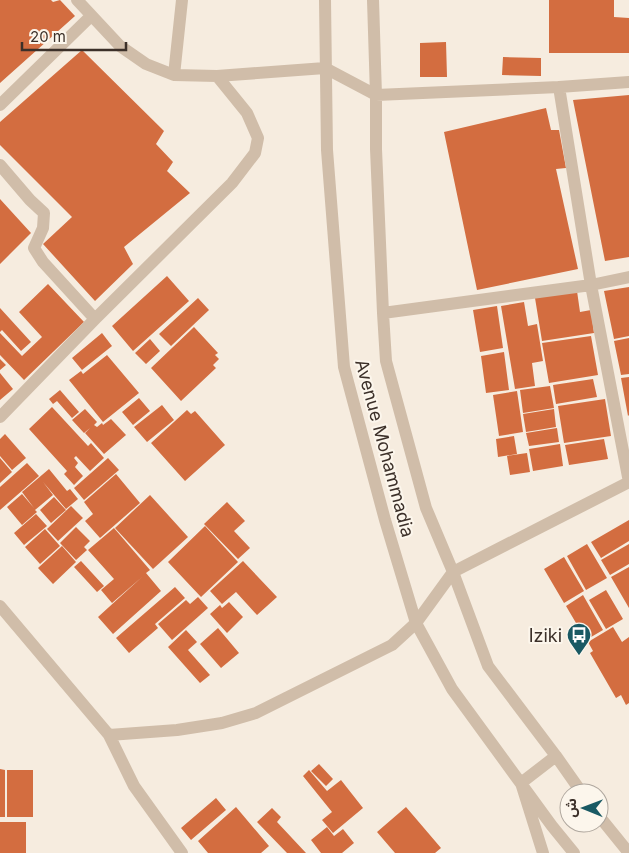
<svg xmlns="http://www.w3.org/2000/svg" width="629" height="853" font-family="Inter,'Noto Sans Arabic',sans-serif">
  <style>
    .building { fill: #d36d40 }
    .lines { fill: none; stroke-linecap: round; stroke-linejoin: round }
    .minor { stroke: #d0bda9; stroke-width: 12 }
    .labels { text-anchor: middle; dominant-baseline: central; stroke-width: 4; stroke-linejoin: round; paint-order: stroke }
    .street-label { font-size: 18px; fill: #3c3029; stroke: #fcf6ec }
    .poi-label { font-size: 18px; fill: #3c3029; stroke: #fcf6ec; text-anchor: end }
  </style>
  <rect width="100%" height="100%" fill="#f6ecdf"/>
  <path class="building" d="M0 0H51L53 2 60 0 75 16 0 83Z
    M549 0H614V17L629 18V53H549Z
    M446 42 447 77H420V43Z
    M82 50 164 131 156 144 173 162 167 171 190 193 124 247 133 264 95 301 43 244 72 217 0 145V122Z
    M503 57 541 58V76L502 75Z
    M629 95V257L605 261 573 100Z
    M546 108 551 130H559L566 168 556 169 578 269 477 290 444 132Z
    M0 199 31 233 0 264Z
    M167 276 189 301 133 351 112 326Z
    M48 284 84 322 24 380 0 355V333L22 356 42 337 19 312Z
    M629 287V336L614 339 604 291Z
    M577 291 580 312 591 310 594 333 542 341 535 298Z
    M198 298 209 310 171 346 159 334Z
    M524 302 528 326 537 324 543 361 532 363 535 386 515 389 501 306Z
    M497 306 503 348 480 352 473 310Z
    M0 308 31 342 21 351 2 330 0 332Z
    M194 327 218 353 215 355 219 359 213 365 216 368 181 401 151 368Z
    M102 333 112 346 82 370 72 358Z
    M591 336 598 375 549 383 542 343Z
    M629 338V374L621 375 614 341Z
    M150 339 160 351 146 364 135 353Z
    M504 352 509 390 486 393 481 356Z
    M107 355 139 393 103 422 69 380 81 371 83 374Z
    M0 359 6 365 0 370Z
    M0 373 13 389 0 400Z
    M629 377V415L628 416 621 378Z
    M593 379 597 397 556 404 553 385Z
    M550 386 554 408 523 413 520 390Z
    M60 390 79 412 72 418 57 401 53 404 49 399Z
    M517 391 523 432 499 436 493 395Z
    M139 398 150 411 133 425 122 412Z
    M605 399 611 436 564 443 558 406Z
    M162 405 174 420 147 442 134 427Z
    M52 407 88 446 91 443 104 458 90 471 76 456 74 458 78 463 75 467 83 476 74 485 64 474 67 471 29 429Z
    M85 409 97 422 94 425 97 427 102 423 103 425 111 419 126 435 104 454 85 433 90 428 84 433 72 420Z
    M554 409 556 427 526 432 523 414Z
    M187 410 191 414 195 411 225 445 185 481 151 443Z
    M557 428 559 442 529 446 526 433Z
    M5 434 26 458 12 470 0 456V439Z
    M514 436 517 454 498 457 496 439Z
    M604 439 608 459 569 465 565 445Z
    M560 444 563 466 533 471 529 449Z
    M527 453 530 472 510 475 507 456Z
    M0 458 12 472 0 483Z
    M108 458 119 470 84 500 74 488Z
    M27 463 39 476 0 510V487Z
    M49 469 67 491 70 489 78 499 66 509 43 482 53 495 35 510 37 512 22 525 7 507 22 494 34 508 22 492Z
    M116 474 140 503 100 538 85 521 93 514 84 502Z
    M150 495 188 537 153 569 115 528Z
    M54 497 66 510 51 523 40 510Z
    M227 502 245 521 234 531 250 548 238 559 204 524Z
    M71 506 83 518 58 541 47 529Z
    M36 514 47 526 24 545 14 533Z
    M629 520V541L601 558 591 542Z
    M205 526 238 562 201 597 168 562Z
    M76 527 90 541 84 547 87 550 76 560 60 543Z
    M114 528 150 570 146 573 161 591 113 634 98 617 142 577 112 603 101 590 114 579 88 550Z
    M45 529 60 546 40 564 25 547Z
    M587 544 607 578 586 590 567 556Z
    M629 544V564L610 575 601 560Z
    M62 546 76 562 53 584 38 568Z
    M564 557 584 591 564 603 544 569Z
    M81 561 104 586 97 592 74 567Z
    M243 561 277 597 257 615 236 592 222 604 210 591Z
    M629 567V608L611 577Z
    M175 587 185 598 155 624 158 628 129 653 116 638Z
    M606 590 623 619 606 629 589 600Z
    M583 595 603 630 586 640 566 606Z
    M198 597 208 608 172 640 158 624 186 600 190 604Z
    M229 602 243 617 227 633 210 614 220 605 222 608Z
    M613 627 622 642 629 637V703L626 705 621 695 616 698 590 653 593 651 588 642Z
    M218 628 239 653 221 668 200 644Z
    M186 630 197 642 188 650 210 675 200 683 168 647Z
    M319 764 333 779 326 786 311 771Z
    M0 769 5 770V817H0Z
    M7 770H33V817H7Z
    M309 770 327 791 341 780 363 808 333 833 322 820 332 812 303 776Z
    M216 798 226 810 191 840 181 828Z
    M236 807 269 846 261 853H208L198 841Z
    M406 807 441 848 435 853H395L377 832Z
    M272 808 281 817 277 822 306 853H287L257 822Z
    M0 822H26V853H0Z
    M327 827 334 836 343 829 354 843 342 853H321L311 840Z"/>
  <g class="lines">
    <path class="minor" d="M77 0 120 46 146 64 174 75 217 76 325 68 376 95 559 87 629 82
      M325 0 327 150 344 367 385 520 416 623 452 689 552 826 574 853
      M373 0 376 95V149L383 313 386 361 426 508 453 572 488 666 556 756 582 793
      M174 75 182 0
      M0 105 91 16
      M0 165 30 200 44 213 43 228 34 248 43 262 95 319
      M383 313 591 285 629 277
      M0 417 95 319 232 183 255 153 258 138 247 113 217 76
      M0 606 109 735 134 786 182 853
      M109 735 177 730 222 723 256 713 392 645 416 623 453 572 629 482 591 285 559 87
      M599 816 629 853
      M543 853 521 783 556 756"/>
  </g>
  <defs>
    <symbol id="bus-pin" viewBox="-11 -11 22 30"><path d="M0 17L-7.5 6A9.5 9.5 0 1 1 7.5 6Z" fill="#195963" stroke="#fcf6ec"/><path d="M-5-6H5V4H4V6H2V4H-2V6H-4V4H-5ZM-3.5-4V0h7V-4ZM-3.5 1.2v1.5H-2V1.2ZM2 1.2v1.5H3.5V1.2Z" fill="#fff"/></symbol>
  </defs>
  <g fill-rule="evenodd">
    <use href="#bus-pin" x="565" y="621" width="28" height="38"/>
  </g>
  <g class="labels">
    <g class="street-label">
      <text transform="translate(385 448) rotate(75)">Avenue Mohammadia</text>
    </g>
    <g class="poi-label">
      <text x="562" y="635">Iziki</text>
    </g>
  </g>
  <g transform="translate(584 808) rotate(271)"><circle r="24" fill="#fcf6ec" stroke="#afa79e"/>
  <path d="M0-4L9 19L0 12L-9 19Z" fill="#195963"/>
  <text y="-8" font-size="14" font-weight="bold" text-anchor="middle" fill="#3c3029">ش</text>
  </g>
  <path d="M22 42v8h104v-8" fill="none" stroke="#3c3029" stroke-width="2.5"/>
  <text x="30" y="42" font-size="15" fill="#3c3029" stroke="#fcf6ec" stroke-width="4" paint-order="stroke">20 m</text>
</svg>
